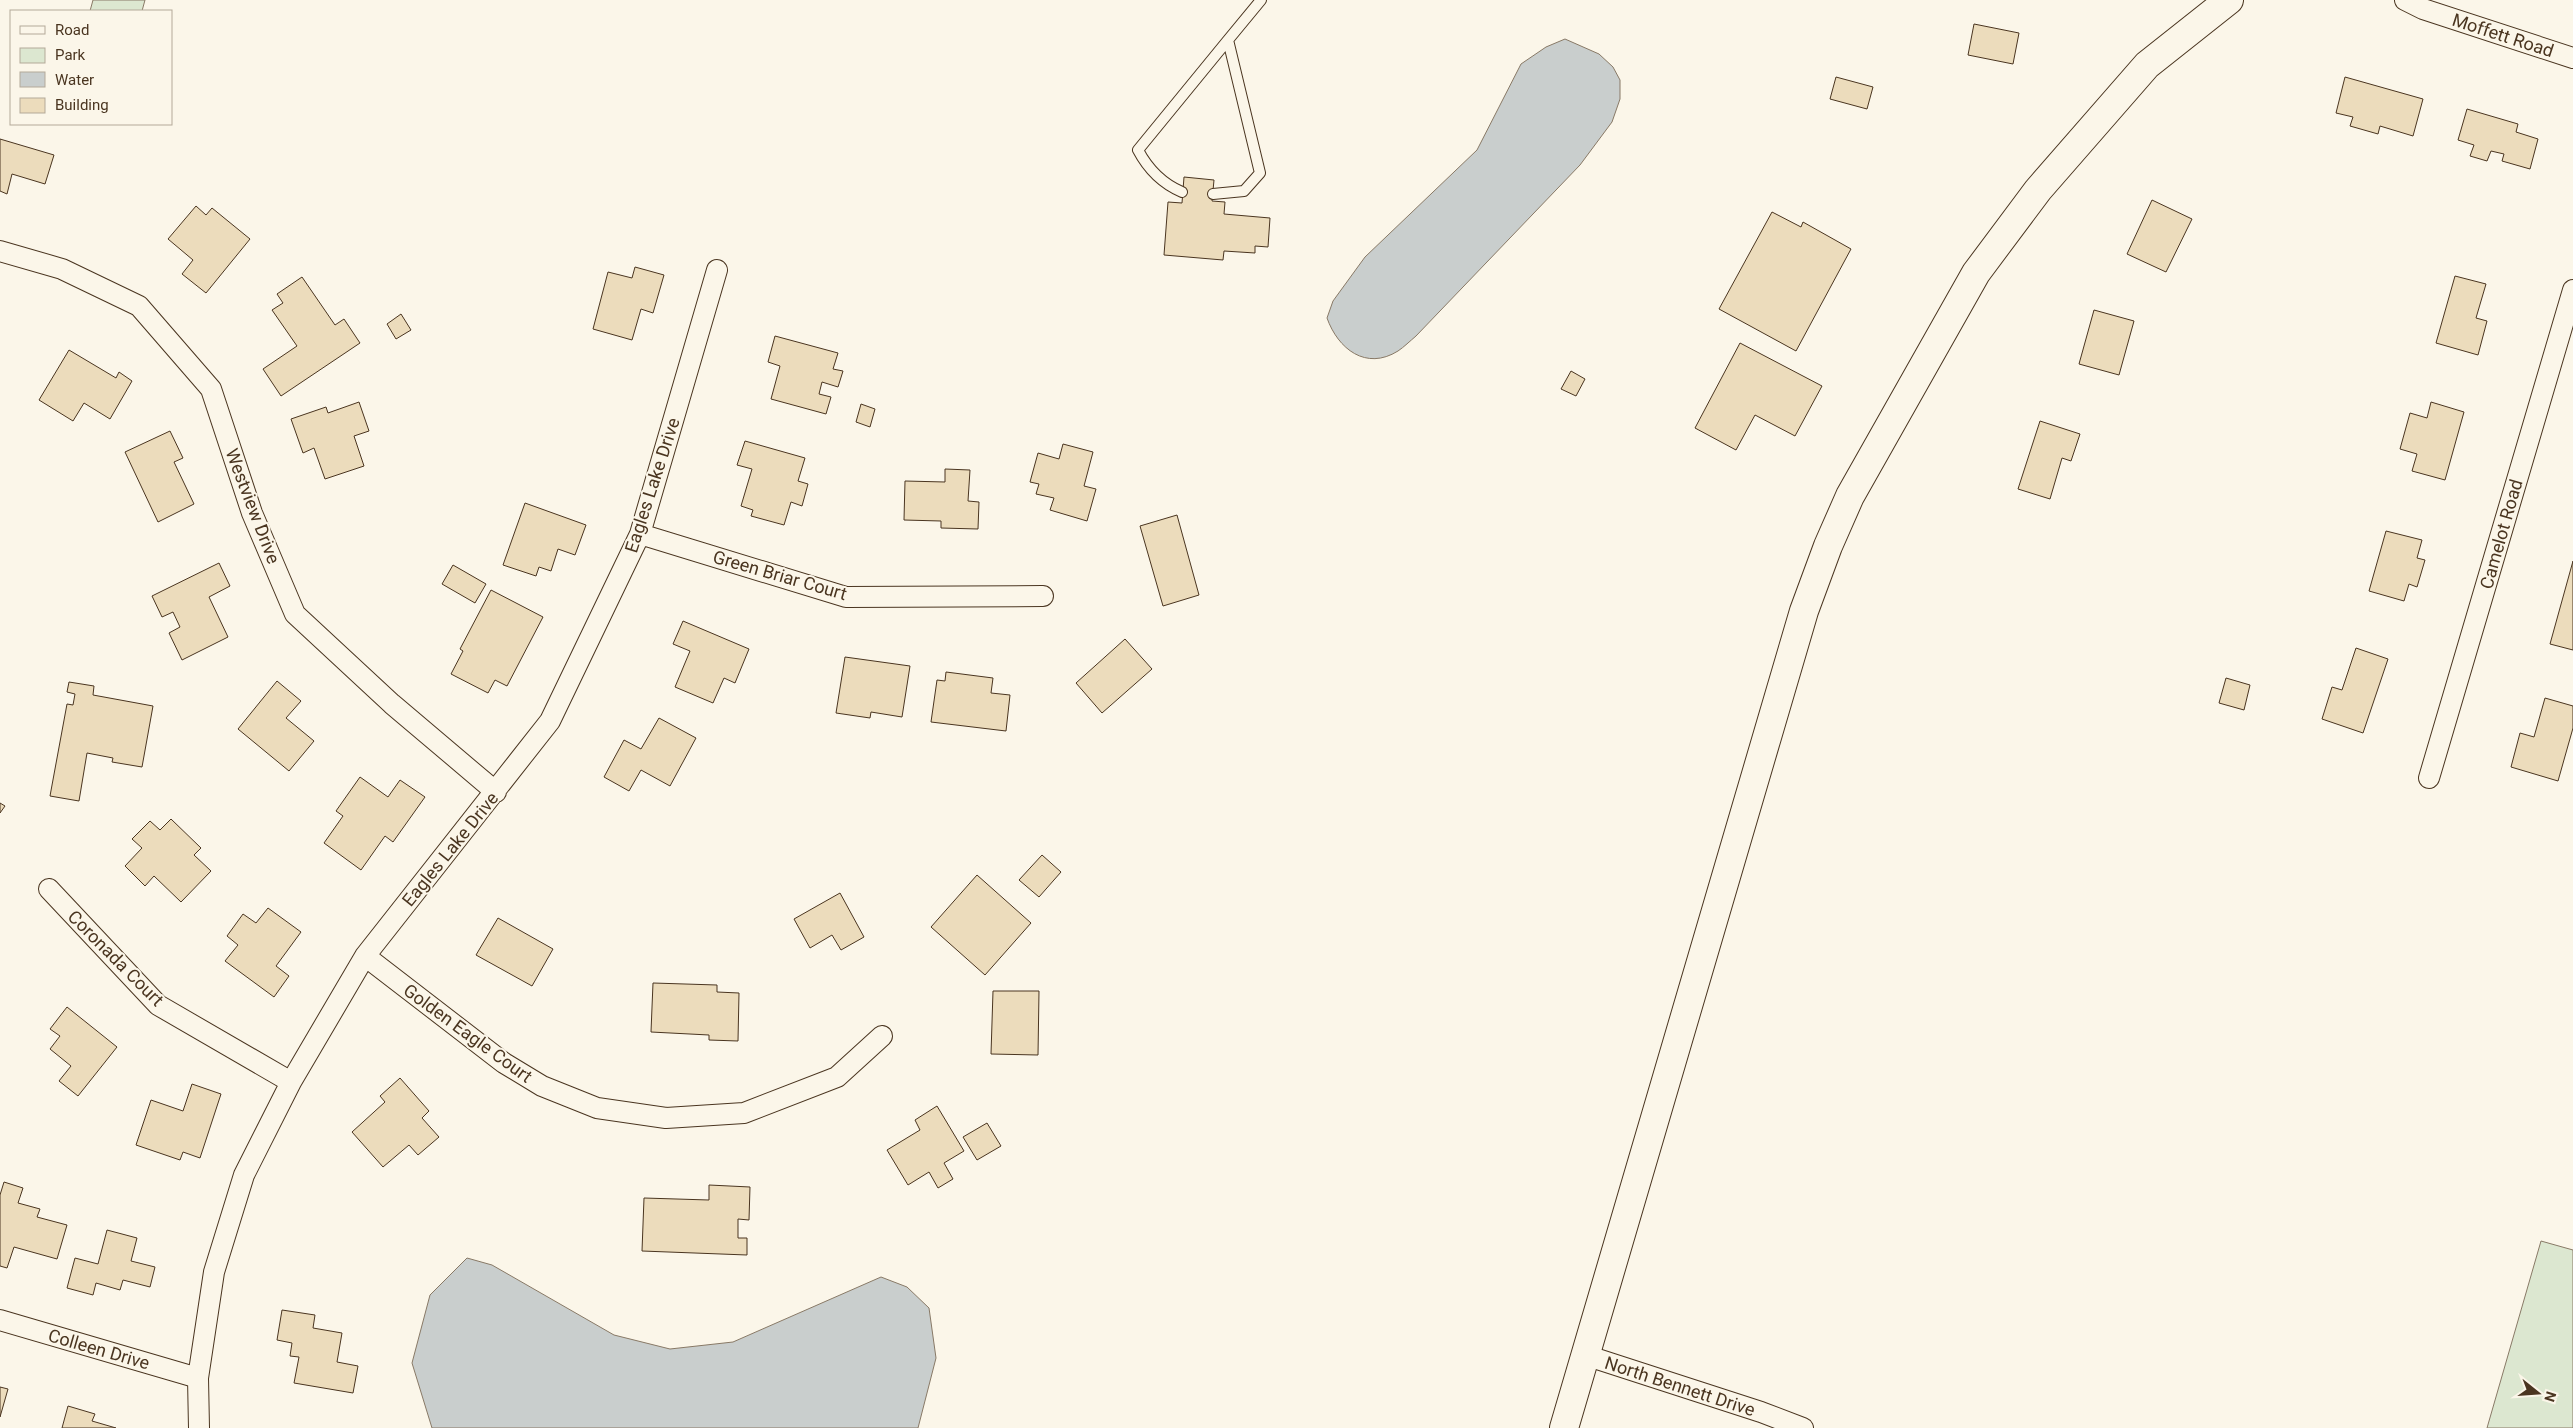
<svg xmlns="http://www.w3.org/2000/svg" width="2573" height="1428" font-family="Roboto,sans-serif">
  <style>
    .green { fill: #dce7d0; stroke: #887966 }
    .water { fill: #c9cecd; stroke: #887966 }
    .building { fill: #ecdcbc; stroke: #4a3520 }
    .lines { fill: none; stroke-linecap: round; stroke-linejoin: round }
    .lane-casing { stroke: #4a3520; stroke-width: 12 }
    .street-casing { stroke: #4a3520; stroke-width: 22 }
    .secondary-casing { stroke: #4a3520; stroke-width: 30 }
    .lane { stroke: #fbf6e9; stroke-width: 10 }
    .street { stroke: #fbf6e9; stroke-width: 20 }
    .secondary { stroke: #fbf6e9; stroke-width: 28 }
    .labels { text-anchor: middle; dominant-baseline: central; stroke-width: 4; stroke-linejoin: round; paint-order: stroke }
    .street-label { font-size: 18px; fill: #4a3520; stroke: #fbf6e9 }
  </style>
  <rect width="100%" height="100%" fill="#fbf6e9"/>
  <path class="green" d="M93 0H145L142 11H90Z
    M2541 1241 2573 1250V1428H2487Z"/>
  <path class="water" d="M1565 39 1599 54 1613 67 1620 80V99L1612 122 1580 165 1416 336C1410 341 1404 347 1398 351 1366 371 1338 349 1327 318L1333 301 1365 257 1477 150 1521 64 1546 47Z
    M467 1258 492 1265 614 1335 670 1349 733 1342 881 1277 907 1287 929 1308 936 1358 918 1428H432L412 1363 430 1295Z"/>
  <path class="building" d="M1974 24 2019 33 2013 64 1968 55Z
    M1836 77 1873 87 1867 109 1830 99Z
    M2345 77 2423 99 2413 136 2380 126 2378 134 2350 126 2353 117 2336 113Z
    M2467 109 2518 124 2516 132 2538 139 2530 169 2502 161 2504 154 2491 151 2487 161 2470 156 2474 145 2458 140Z
    M0 139 54 155 45 184 12 174 7 194 0 191Z
    M1184 177 1214 180 1212 201 1225 202 1224 214 1270 218 1268 247 1255 246V253L1224 251 1223 260 1164 255 1168 202 1182 203Z
    M2152 200 2192 219 2166 272 2127 254Z
    M196 206 206 215 212 208 250 239 206 293 182 274 193 260 168 239Z
    M1772 212 1801 227 1803 222 1851 249 1796 351 1719 309Z
    M635 267 664 275 653 313 641 309 632 340 593 329 608 272 632 278Z
    M2455 276 2486 284 2476 318 2487 321 2478 355 2436 343Z
    M302 277 335 325 344 319 360 343 281 396 263 369 297 346 272 310 283 303 277 294Z
    M2094 310 2134 321 2119 375 2079 364Z
    M401 314 411 330 396 339 387 324Z
    M775 336 838 353 833 369 843 371 838 387 822 382 819 394 831 397 826 414 771 399 780 366 768 362Z
    M1740 343 1822 386 1795 436 1755 415 1736 450 1695 428Z
    M69 350 116 378 119 372 132 381 110 419 84 403 73 421 39 400Z
    M1571 371 1585 379 1576 396 1561 389Z
    M359 402 369 431 354 436 364 466 325 479 314 448 303 453 291 419 326 407 328 413Z
    M2431 402 2464 412 2445 480 2412 471 2417 454 2400 449 2410 413 2427 418Z
    M861 404 875 409 870 427 856 422Z
    M2040 421 2080 434 2071 461 2062 458 2050 499 2018 489Z
    M170 431 183 458 174 462 194 504 158 522 125 452Z
    M745 441 805 458 798 481 808 484 802 506 791 502 784 525 751 516 753 510 741 506 752 469 737 465Z
    M1063 444 1093 452 1084 486 1096 489 1087 521 1050 510 1054 498 1036 494 1039 484 1030 482 1038 453 1059 459Z
    M945 469 970 470 968 501 979 502 978 529 941 528V521L904 520 905 481 945 482Z
    M525 503 586 525 575 555 558 549 551 571 539 567 536 576 503 565Z
    M1177 515 1199 595 1163 606 1140 526Z
    M2386 531 2422 540 2417 558 2425 560 2417 587 2409 584 2404 601 2369 591Z
    M2573 561V650L2550 644Z
    M219 563 230 586 209 597 228 637 182 660 169 633 180 627 173 612 162 617 152 596Z
    M453 565 486 584 475 603 442 584Z
    M491 590 543 617 507 686 495 680 488 693 451 674 463 651 460 649Z
    M683 621 749 649 735 683 724 678 713 703 675 687 690 651 673 644Z
    M1125 639 1152 669 1102 713 1076 683Z
    M2356 648 2388 659 2363 733 2322 719 2332 687 2342 690Z
    M845 657 910 666 902 717 871 712 870 718 836 713Z
    M946 672 993 678 991 693 1010 695 1006 731 931 722 937 680 945 681Z
    M2226 678 2250 685 2244 710 2219 703Z
    M277 681 301 701 286 718 314 741 289 771 238 729Z
    M69 682 94 686 93 695 153 706 142 767 112 762 113 758 87 753 79 801 50 796 67 704 73 705 75 694 67 692Z
    M2545 698 2573 706V728L2558 781 2511 767 2520 733 2534 737Z
    M659 718 696 738 670 786 641 770 629 791 604 777 624 740 641 749Z
    M360 777 388 797 400 780 425 797 393 842 385 836 361 870 324 843 343 816 336 811Z
    M0 803 5 806 0 813Z
    M171 819 201 848 194 855 211 871 181 902 154 876 145 886 125 866 142 848 132 839 150 821 160 830Z
    M1042 855 1061 872 1039 897 1019 880Z
    M977 875 1031 923 985 975 931 927Z
    M840 893 864 937 841 950 832 935 810 948 794 919Z
    M268 908 301 932 276 966 289 976 274 997 225 961 238 945 227 936 243 914 256 923Z
    M498 918 553 949 532 986 476 955Z
    M653 983 717 985V992L739 993 738 1041 709 1040V1035L651 1032Z
    M993 991H1039L1038 1055 991 1054Z
    M67 1007 117 1047 78 1096 59 1081 71 1066 50 1049 60 1036 50 1029Z
    M400 1078 429 1111 422 1118 439 1137 418 1155 409 1145 383 1167 352 1132 385 1102 380 1096Z
    M192 1084 221 1094 200 1158 183 1152 180 1160 136 1145 151 1100 183 1111Z
    M937 1106 964 1151 944 1163 953 1179 938 1188 929 1172 908 1185 887 1150 920 1130 915 1120Z
    M987 1123 1001 1146 977 1160 963 1137Z
    M4 1182 23 1188 18 1203 40 1209 37 1217 67 1225 57 1259 14 1247 7 1268 0 1266V1195Z
    M709 1185 750 1187 749 1220 738 1219V1238H747V1255L642 1251 644 1198 709 1200Z
    M107 1230 137 1238 131 1261 155 1267 150 1287 123 1280 120 1290 96 1283 93 1295 67 1288 75 1258 98 1264Z
    M282 1310 315 1315 313 1328 342 1333 337 1362 358 1366 353 1393 294 1383 299 1357 290 1356 292 1343 277 1340Z
    M0 1387 8 1389 0 1417Z
    M68 1406 95 1414 92 1421 116 1428H62Z"/>
  <g class="lines">
    <defs>
      <path id="lane" d="M1182 192C1161 183 1148 169 1138 150L1228 40
        M1213 194 1244 191 1260 173 1228 40 1261 0"/>
      <path id="street" d="M2405 0 2423 9 2573 58
        M0 251 62 269 139 306 211 389 252 513 295 614 392 704 496 792
        M640 534 846 597 1043 596
        M2429 778 2573 290
        M49 889 158 1005 291 1082
        M365 956 504 1063 542 1086 597 1108 666 1118 744 1113 837 1077 882 1036
        M0 1320 198 1378
        M1585 1355 1761 1412 1803 1428
        M199 1428 198 1378 214 1272 244 1175 291 1082 365 956 550 721 640 534 717 270"/>
      <path id="secondary" d="M1564 1428 1804 611 1828 546 1850 496 1976 273 2038 190 2147 65 2229 0"/>
    </defs>
    <use href="#lane" class="lane-casing"/>
    <use href="#street" class="street-casing"/>
    <use href="#secondary" class="secondary-casing"/>
    <use href="#lane" class="lane"/>
    <use href="#street" class="street"/>
    <use href="#secondary" class="secondary"/>
  </g>
  <g class="labels">
    <g class="street-label">
      <text transform="translate(2503 35) rotate(18)">Moffett Road</text>
      <text transform="translate(652 485) rotate(-72)">Eagles Lake Drive</text>
      <text transform="translate(253 506) rotate(69)">Westview Drive</text>
      <text transform="translate(2501 534) rotate(-74)">Camelot Road</text>
      <text transform="translate(780 575) rotate(16)">Green Briar Court</text>
      <text transform="translate(450 849) rotate(-51)">Eagles Lake Drive</text>
      <text transform="translate(116 958) rotate(45)">Coronada Court</text>
      <text transform="translate(468 1033) rotate(36)">Golden Eagle Court</text>
      <text transform="translate(99 1349) rotate(16)">Colleen Drive</text>
      <text transform="translate(1680 1386) rotate(18)">North Bennett Drive</text>
    </g>
  </g>
  <rect x="10" y="10" width="162" height="115" fill="#fbf6e9" stroke="#b4a999"/>
  <rect x="20" y="26" width="25" height="8" fill="#fbf6e9" stroke="#b4a999"/>
  <text x="55" y="35" font-size="15" fill="#4a3520">Road</text>
  <rect x="20" y="48" width="25" height="15" fill="#dce7d0" stroke="#b4a999"/>
  <text x="55" y="60" font-size="15" fill="#4a3520">Park</text>
  <rect x="20" y="72" width="25" height="15" fill="#c9cecd" stroke="#b4a999"/>
  <text x="55" y="85" font-size="15" fill="#4a3520">Water</text>
  <rect x="20" y="98" width="25" height="15" fill="#ecdcbc" stroke="#b4a999"/>
  <text x="55" y="110" font-size="15" fill="#4a3520">Building</text>
  <g transform="translate(2538 1393) rotate(107)" stroke="#fbf6e9" stroke-width="4" paint-order="stroke">
  <path d="M0-4L9 19L0 12L-9 19Z" fill="#4a3520"/>
  <text y="-8" font-size="14" font-weight="bold" text-anchor="middle" fill="#4a3520">N</text>
  </g>
</svg>
